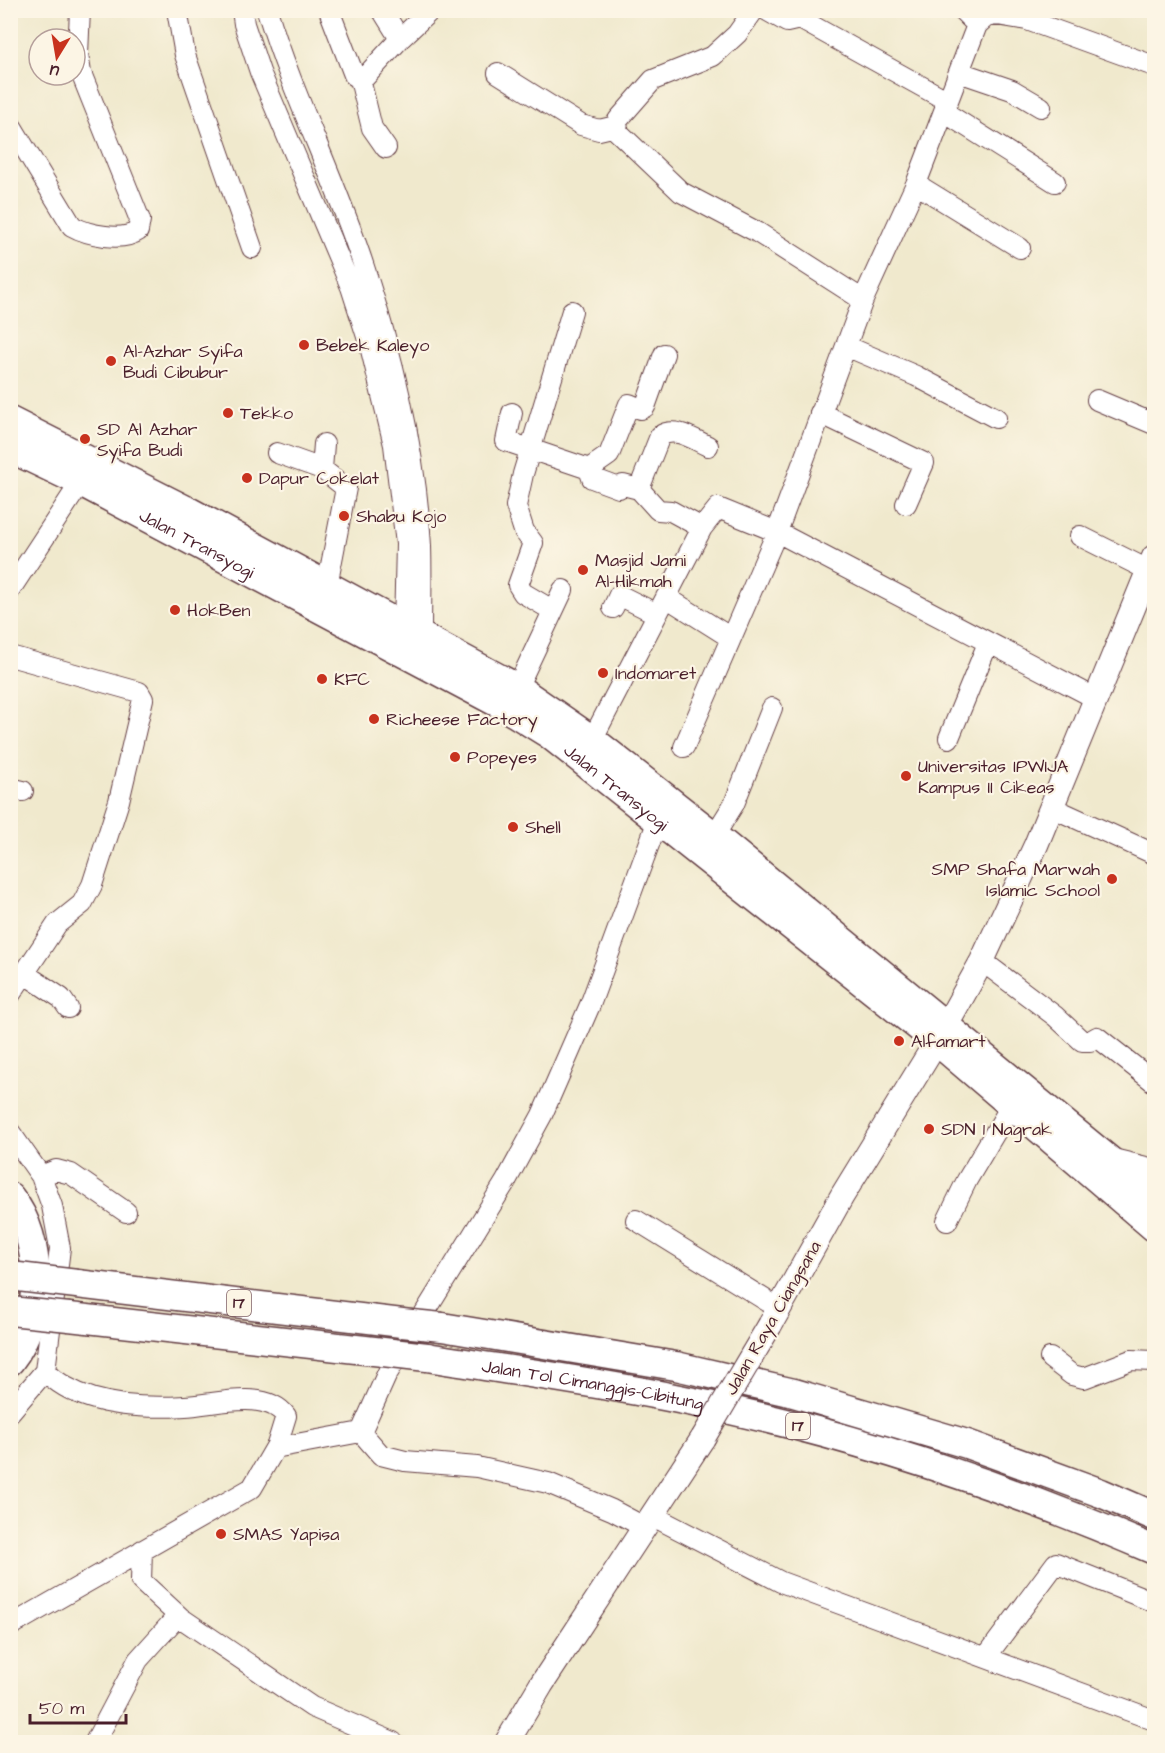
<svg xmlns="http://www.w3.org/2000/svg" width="1165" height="1753" font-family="'Architects Daughter',sans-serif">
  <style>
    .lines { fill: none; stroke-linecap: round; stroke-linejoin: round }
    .minor-casing { stroke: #633d43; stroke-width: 22 }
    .major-casing { stroke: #633d43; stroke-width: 26 }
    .highway-casing { stroke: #633d43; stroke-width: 31 }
    .minor { stroke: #fff; stroke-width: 20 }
    .major { stroke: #fff; stroke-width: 24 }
    .highway { stroke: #fff; stroke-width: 28 }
    .major-bridge-casing { stroke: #633d43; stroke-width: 26; stroke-linecap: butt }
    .highway-bridge-casing { stroke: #633d43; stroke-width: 31; stroke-linecap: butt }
    .major-bridge { stroke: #fff; stroke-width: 24 }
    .highway-bridge { stroke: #fff; stroke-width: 28 }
    .poi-dot { fill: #c8321e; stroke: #fcf5e5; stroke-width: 2 }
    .labels { text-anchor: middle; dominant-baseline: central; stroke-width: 4.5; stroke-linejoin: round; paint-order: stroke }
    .shield { fill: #fcf5e5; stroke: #7f5f63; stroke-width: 1.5 }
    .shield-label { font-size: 16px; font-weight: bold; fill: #4a1f2b }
    .poi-label { font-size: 18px; fill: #4a1f2b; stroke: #fcf5e5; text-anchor: start }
    .street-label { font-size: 18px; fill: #4a1f2b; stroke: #fcf5e5 }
  </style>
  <rect width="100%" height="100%" fill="#fcf5e5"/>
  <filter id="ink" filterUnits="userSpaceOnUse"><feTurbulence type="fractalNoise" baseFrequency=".0167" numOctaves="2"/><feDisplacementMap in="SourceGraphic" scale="12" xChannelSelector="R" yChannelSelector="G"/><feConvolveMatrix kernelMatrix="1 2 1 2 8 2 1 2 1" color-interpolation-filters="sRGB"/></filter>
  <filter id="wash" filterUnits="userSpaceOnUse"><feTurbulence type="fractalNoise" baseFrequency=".008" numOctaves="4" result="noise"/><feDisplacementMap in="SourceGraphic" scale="24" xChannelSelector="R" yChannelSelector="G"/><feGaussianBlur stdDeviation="1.35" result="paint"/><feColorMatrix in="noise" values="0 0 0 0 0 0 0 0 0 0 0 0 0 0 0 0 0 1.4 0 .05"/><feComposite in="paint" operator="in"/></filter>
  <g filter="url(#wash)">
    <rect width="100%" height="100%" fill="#f0e9cd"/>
  </g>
  <g filter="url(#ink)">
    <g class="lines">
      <defs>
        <path id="minor" d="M177 10 185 55 252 248
          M242 10 244 24 260 72 351 287 370 346 394 445 406 544 404 629
          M267 10C294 99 337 182 365 270 394 359 416 453 421 546 422 577 421 607 421 637
          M329 10 354 75 360 79 372 128 386 148
          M382 10 400 39
          M754 10 737 34 713 56 653 80 618 120 617 131 681 192 757 232 863 300
          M766 10 787 22 800 19 948 101
          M962 10 977 25
          M959 72 1012 90 1041 107
          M498 73 581 125 599 130 616 126
          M360 79 365 77 400 39 431 10
          M944 112 1055 182
          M12 127 72 226C88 235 122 242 138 231L140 220 81 73 78 54 80 10
          M916 184 1020 248
          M846 346 916 376 996 418
          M1097 400 1154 424
          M512 413 506 441 589 469
          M820 413 924 463 906 504
          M277 453 322 469 346 488 327 586
          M322 469 324 444
          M589 469 609 455 629 404 641 409 645 407 664 354
          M589 469 592 478 619 488 623 485 639 489 658 510 671 511 702 528
          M639 489 660 436C675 426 693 439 708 446
          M1080 536 1148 570
          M10 590 81 482
          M666 597 731 638
          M613 608 619 595 657 614
          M552 610 523 593 518 585 533 543 524 531 516 506 523 474 572 311
          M10 656 139 692 143 699 119 801 92 885 82 904 57 924 10 995
          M517 688 563 590
          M949 738 988 643
          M592 740 702 528 718 508 777 532 1095 698
          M684 747 777 532 863 300 916 184 977 25 986 17 997 15 1027 20 1154 66
          M10 788 23 791
          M1051 807 1154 854
          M714 836 734 804 772 708
          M982 961 1055 1016 1082 1041H1090L1097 1037 1154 1082
          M25 974 61 998 68 1008
          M10 1132 41 1176 52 1206 60 1248 45 1371 10 1412
          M1113 1159 1154 1169
          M41 1176 56 1170 71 1174 126 1212
          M636 1220 780 1309
          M947 1221 967 1180 1011 1106
          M1050 1358 1072 1375 1084 1378 1131 1360 1154 1361
          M361 1432 387 1374 506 1181 542 1115 590 1005 658 820
          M361 1432 381 1455 405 1461 477 1467 548 1483 612 1510 644 1527
          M277 1445 280 1447 361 1432
          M651 1515 781 1582 1154 1720
          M142 1550 141 1581 181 1618
          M10 1626 252 1488 277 1445 286 1416C266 1388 213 1405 185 1406 138 1409 79 1406 45 1371
          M986 1657 1056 1563 1154 1602
          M95 1742 138 1660 175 1619 181 1618 312 1707 393 1742"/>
        <path id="major" d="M947 1024 982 961 1036 845 1154 557
          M770 1325 842 1196 937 1041
          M507 1742 541 1685 703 1438"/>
        <g id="highway">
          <path d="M10 421 190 512 517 688 592 740 714 836 1154 1197"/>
          <path id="s1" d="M10 448 81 482 502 705 549 734 937 1041 1154 1227"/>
          <path d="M10 1197C44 1239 44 1319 10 1361"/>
          <path d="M77 1284 402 1323"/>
          <path d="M69 1317 383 1352"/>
          <path d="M442 1327 676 1366 794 1393 967 1444 1101 1493 1154 1516"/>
          <path id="s2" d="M427 1357C508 1370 589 1381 669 1397 836 1429 999 1483 1154 1550"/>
        </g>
      </defs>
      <use href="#minor" class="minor-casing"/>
      <use href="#major" class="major-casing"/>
      <use href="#highway" class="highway-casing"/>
      <use href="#minor" class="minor"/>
      <use href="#major" class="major"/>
      <use href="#highway" class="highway"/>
      <defs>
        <path id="major-bridge" d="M703 1438 770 1325"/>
        <path id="highway-bridge" d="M10 1276 77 1284
          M10 1311 69 1317
          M402 1323 442 1327
          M383 1352 427 1357"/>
      </defs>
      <use href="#major-bridge" class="major-bridge-casing"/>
      <use href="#highway-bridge" class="highway-bridge-casing"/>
      <use href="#major-bridge" class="major-bridge"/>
      <use href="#highway-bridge" class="highway-bridge"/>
    </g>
  </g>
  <g class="poi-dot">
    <circle cx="304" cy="345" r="6"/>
    <circle cx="111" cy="361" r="6"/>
    <circle cx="228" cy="413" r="6"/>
    <circle cx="85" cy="439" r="6"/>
    <circle cx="247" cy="478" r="6"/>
    <circle cx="344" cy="516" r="6"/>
    <circle cx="583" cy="570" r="6"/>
    <circle cx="175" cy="610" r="6"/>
    <circle cx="603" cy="673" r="6"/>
    <circle cx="322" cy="679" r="6"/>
    <circle cx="374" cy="719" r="6"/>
    <circle cx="455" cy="757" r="6"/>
    <circle cx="906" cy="776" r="6"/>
    <circle cx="513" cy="827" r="6"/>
    <circle cx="1112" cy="879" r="6"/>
    <circle cx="899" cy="1041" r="6"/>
    <circle cx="929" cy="1129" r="6"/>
    <circle cx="221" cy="1534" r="6"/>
  </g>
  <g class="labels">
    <g class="shield">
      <rect x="227" y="1290" width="24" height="26" rx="4.5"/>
      <rect x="786" y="1413" width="24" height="26" rx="4.5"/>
    </g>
    <g class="shield-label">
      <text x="239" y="1303">17</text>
      <text x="798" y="1426">17</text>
    </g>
    <g class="poi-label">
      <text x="316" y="345">Bebek Kaleyo</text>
      <text x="123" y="351">Al-Azhar Syifa<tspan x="123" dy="21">Budi Cibubur</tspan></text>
      <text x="240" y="413">Tekko</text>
      <text x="97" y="429">SD Al Azhar<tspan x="97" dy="21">Syifa Budi</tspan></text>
      <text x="259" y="478">Dapur Cokelat</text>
      <text x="356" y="516">Shabu Kojo</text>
      <text x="595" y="560">Masjid Jami<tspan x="595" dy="21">Al-Hikmah</tspan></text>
      <text x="187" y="610">HokBen</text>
      <text x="615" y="673">Indomaret</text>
      <text x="334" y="679">KFC</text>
      <text x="386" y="719">Richeese Factory</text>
      <text x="467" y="757">Popeyes</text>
      <text x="918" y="766">Universitas IPWIJA<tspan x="918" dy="21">Kampus II Cikeas</tspan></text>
      <text x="525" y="827">Shell</text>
      <text x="1100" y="869" text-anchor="end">SMP Shafa Marwah<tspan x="1100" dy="21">Islamic School</tspan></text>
      <text x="911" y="1041">Alfamart</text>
      <text x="941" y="1129">SDN 1 Nagrak</text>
      <text x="233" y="1534">SMAS Yapisa</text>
    </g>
    <g class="street-label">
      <text stroke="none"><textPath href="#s1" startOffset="210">Jalan Transyogi</textPath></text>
      <text stroke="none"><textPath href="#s1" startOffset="696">Jalan Transyogi</textPath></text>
      <text transform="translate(773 1318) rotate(-60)">Jalan Raya Ciangsana</text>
      <text stroke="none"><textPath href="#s2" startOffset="168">Jalan Tol Cimanggis–Cibitung</textPath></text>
    </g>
  </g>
  <rect width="1165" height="1753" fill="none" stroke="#fcf5e5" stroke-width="36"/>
  <g transform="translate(57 57) rotate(191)"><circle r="28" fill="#fcf5e5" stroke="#b59f9b" stroke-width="1.5"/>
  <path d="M0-4.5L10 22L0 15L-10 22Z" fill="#c8321e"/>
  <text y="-9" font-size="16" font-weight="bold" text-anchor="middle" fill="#4a1f2b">U</text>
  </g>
  <path d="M30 1714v9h96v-9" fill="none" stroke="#4a1f2b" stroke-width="3"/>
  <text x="39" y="1714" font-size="18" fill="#4a1f2b" stroke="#fcf5e5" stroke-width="4.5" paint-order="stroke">50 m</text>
</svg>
